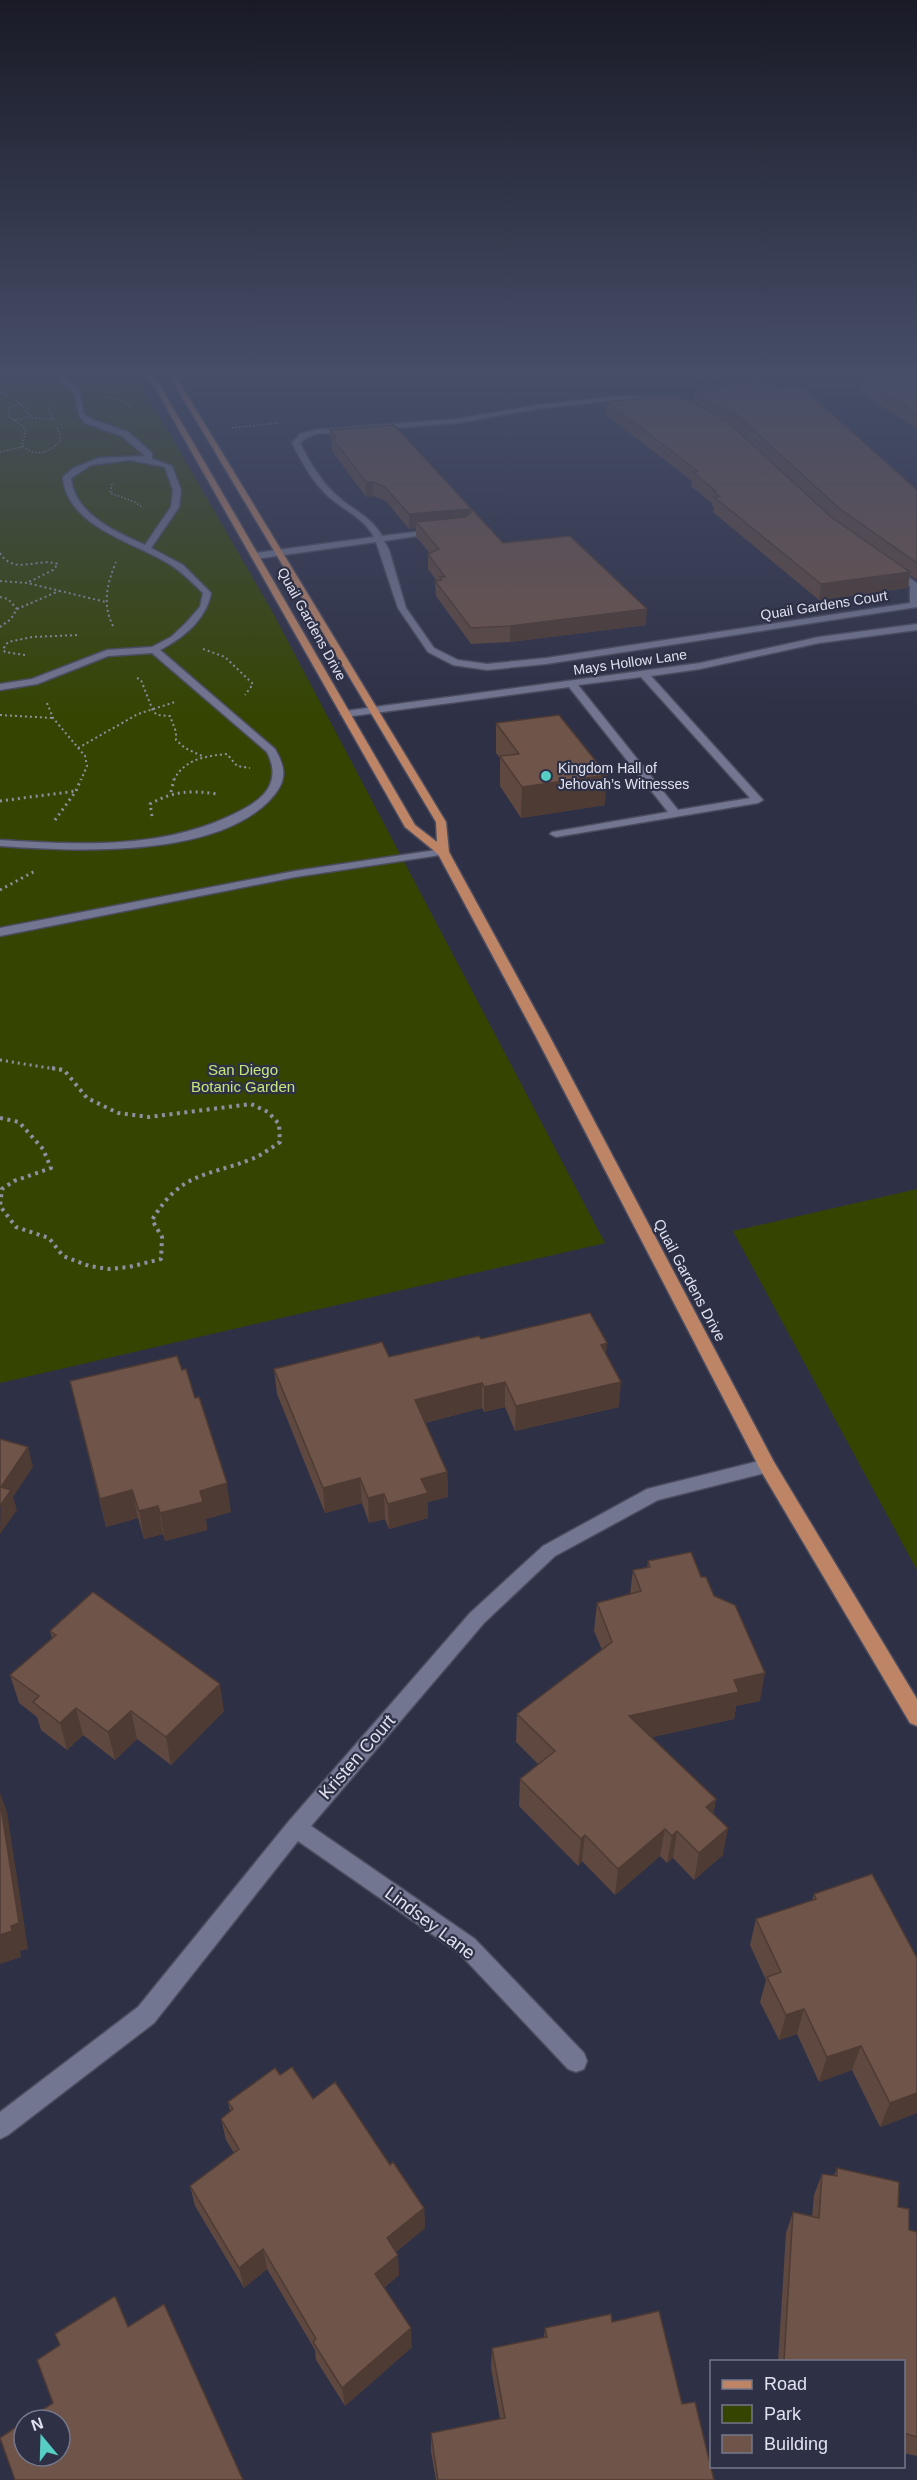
<svg xmlns="http://www.w3.org/2000/svg" width="917" height="2480" font-family="Arial,sans-serif">
  <style>
    .green { fill: #354500 }
    .lines { fill: none; stroke-linecap: round; stroke-linejoin: round }
    .minor-casing { stroke: #4b4c5f; stroke-width: 3 }
    .major-casing { stroke: #4b4c5f; stroke-width: 3 }
    .path-far3 { stroke: #8e90a2; stroke-width: 1.5; stroke-dasharray: 1.5 2; stroke-linecap: butt }
    .path-far2 { stroke: #8e90a2; stroke-width: 2; stroke-dasharray: 2 3; stroke-linecap: butt }
    .path-far1 { stroke: #8e90a2; stroke-width: 3; stroke-dasharray: 2 4; stroke-linecap: butt }
    .path { stroke: #8e90a2; stroke-width: 4; stroke-dasharray: 3 4.5; stroke-linecap: butt }
    .minor { fill: #737690; fill-rule: evenodd }
    .major { fill: #bd8465; fill-rule: evenodd }
    .wall { fill: #5f4840; fill-rule: evenodd }
    .shaded-wall { fill: #4e3b34 }
    .building { fill: #6f544a; stroke: #4e3b34; stroke-width: 1.5 }
    .poi-dot { fill: #56cec3; stroke: #2e3046; stroke-width: 2 }
    .labels { text-anchor: middle; dominant-baseline: central; stroke-width: 4.5; stroke-linejoin: round; paint-order: stroke }
    .far-street-label { font-size: 14px; fill: #e0e2f0; stroke: #2e3046 }
    .far-poi-label { font-size: 14px; fill: #e0e2f0; stroke: #2e3046; text-anchor: start }
    .park-label { font-size: 15px; fill: #c6e67c; stroke: #2e3046 }
    .street-label { font-size: 15px; fill: #e0e2f0; stroke: #2e3046 }
    .near-street-label { font-size: 18px; fill: #e0e2f0; stroke: #2e3046 }
  </style>
  <rect width="100%" height="100%" fill="#2e3046"/>
  <path class="green" d="M0 370H130L174 441 273 613 605 1243 0 1383Z
    M917 1189V1570L733 1231Z"/>
  <g class="lines">
    <defs>
      <path id="minor" d="M47 370H54L79 390 84 414 91 419 128 432 152 453V459L172 466 181 490 179 507 151 548 183 565 211 593C206 620 183 638 160 650L275 749C287 770 287 782 269 801 211 859 75 851 0 846V840C82 845 167 850 242 810 267 797 281 780 267 752L152 653 108 656 37 684 0 690V684L32 679 107 650 152 647 171 637 185 624 200 607 203 593C193 583 183 573 171 565 137 543 66 527 63 477L74 468 99 458 145 456 122 436 85 423 79 416 74 392ZM130 460 165 467 173 490 171 507 145 545C116 532 74 514 71 478L91 465Z
        M620 396C663 397 698 405 734 430L836 526 917 583V607L546 664 487 670 453 665 428 652 398 608 376 542 255 559 251 556 255 553 374 537C364 518 345 511 329 497 313 483 302 462 292 443L300 434 315 430 457 419 537 405ZM620 400C662 401 694 409 728 434L830 530 910 586V603L546 658 487 664 458 660 434 648 406 608 389 550 384 541 436 533H439V529L382 536C370 515 350 509 334 493 319 479 309 461 300 443L306 438 316 434 457 423 537 409Z
        M917 624V630L819 643 700 669 651 676 763 800 758 803 556 837 550 834 552 832 668 812 569 687 345 717 340 714 345 711 700 663 819 637ZM641 677 750 798 678 810 578 685Z
        M443 849 449 852 447 854 295 877 0 936V928L295 871Z
        M767 1459 773 1461 776 1466 773 1471 658 1500 555 1556 484 1623 311 1826 475 1939 584 2053 587 2061 584 2069 576 2072 568 2069 459 1953 298 1841 154 2023 8 2135 0 2139V2112L138 2007 289 1821 470 1613 543 1546 647 1489Z"/>
      <path id="major" d="M145 370H151L415 825 437 842 436 822 166 370H172L446 822 449 852 549 1035 774 1462 917 1699V1726L910 1723 761 1471 535 1035 438 854 405 827Z"/>
    </defs>
    <use href="#minor" class="minor-casing"/>
    <use href="#major" class="major-casing"/>
    <path class="path-far3" d="M683 379 768 370
      M0 392 20 403 32 418 53 419
      M103 397 122 400 131 408
      M20 403 9 408V417L23 426 26 431 22 445C34 458 51 453 61 440L57 427
      M50 406 49 410 54 420
      M13 420 30 417
      M232 428 278 423
      M0 452 22 447
      M112 484 110 493 135 502 143 508"/>
    <path class="path-far2" d="M0 553C14 576 37 557 58 564L53 570 27 583
      M0 581 27 583 106 602
      M0 597 8 599 17 609 11 619 0 627
      M17 609 59 591
      M113 626C102 604 107 584 116 562
      M203 649 225 657 253 684 245 695
      M25 655 5 652 3 649 8 642 32 637 79 635
      M137 678 141 680 153 711 157 715 170 716 176 732V740L185 748 202 756
      M47 703 53 718 85 756 87 766 81 780
      M0 715 53 718
      M78 748 138 714 175 702
      M174 780C184 759 206 756 227 754L237 766 250 768"/>
    <path class="path-far1" d="M171 792 174 779
      M0 801 76 791
      M152 816 150 804C173 791 191 790 217 794
      M55 820 76 791 81 779
      M0 890 35 871
      M0 1060 61 1070"/>
    <path class="path" d="M0 1118 19 1122 43 1149 51 1168 14 1181 2 1189 0 1206 16 1227 49 1238 63 1256 89 1266 109 1269 129 1267 161 1259 162 1237 152 1220C181 1172 205 1177 252 1159 262 1155 271 1148 280 1142L279 1124 268 1112 251 1104 149 1117 118 1113 87 1098 64 1070 52 1068"/>
    <use href="#minor" class="minor"/>
    <use href="#major" class="major"/>
  </g>
  <path class="wall" d="M917 370V429L857 390 859 377Z
    M713 387 917 490V580L910 575 908 588 819 600 713 512 714 507 712 506V503L691 486 692 481 606 415V402L693 403 694 393 713 391ZM734 427 736 428 775 466Z
    M394 425 503 543 646 625 510 642 471 644 436 596 435 581H437L428 569V554L430 553 416 537V528L409 529 386 501 373 496 366 497 332 451 330 430Z
    M496 723 605 805 521 818 500 786V758L496 753Z
    M481 1339 606 1354 619 1407 515 1431 505 1407 484 1412 482 1408 425 1423 447 1472 448 1497 428 1502V1518L389 1529 385 1519 369 1523 362 1503 325 1513 277 1394 274 1369 389 1357Z
    M70 1381 231 1512 206 1519 207 1530 165 1541 163 1534 144 1539 138 1518 106 1527 77 1409Z
    M648 1561 701 1577 760 1701 736 1706 734 1719 652 1737 716 1799 713 1814 723 1855 694 1880 673 1858 667 1863 660 1856 615 1895 582 1861 578 1866 519 1806 520 1779 538 1764 516 1742 517 1714 602 1650 594 1631 597 1603 630 1594 633 1570 647 1568Z
    M50 1631 224 1711 171 1765 137 1739 115 1760 83 1735 67 1750 41 1730 37 1717 19 1703 10 1675 52 1638Z
    M814 1894 917 1958V2113L880 2127 852 2070 819 2082 797 2034 779 2040 760 2002 766 1980 750 1945 756 1919 812 1900Z
    M280 2075 313 2099 390 2165 424 2208 425 2228 396 2252 399 2275 384 2288 412 2347 345 2406 316 2360 315 2350 267 2269 244 2288 195 2206 190 2186 234 2153 226 2140 221 2119 230 2111 228 2102Z
    M837 2168 898 2207 909 2230 917 2232V2456L903 2453V2361H778L786 2233 793 2212 812 2217 814 2195 822 2174 834 2176Z
    M612 2322 682 2404 714 2480H436L431 2452V2433L500 2419 491 2368 492 2348 544 2337 545 2328Z"/>
  <path class="shaded-wall" d="M366 482H373V496L366 497Z
    M470 509V524L416 522V528L409 529V514Z
    M910 572 908 588 819 600 821 584Z
    M647 609 646 625 510 642V626Z
    M607 775 605 805 521 818 522 787Z
    M607 1343 605 1368 601 1345Z
    M505 1382V1407L484 1412V1387Z
    M621 1382 619 1407 515 1431 516 1406Z
    M482 1383V1408L416 1425 415 1400Z
    M28 1447 33 1467 13 1497 17 1510 0 1534 1 1487Z
    M447 1472 448 1497 428 1502V1518L389 1529 388 1504 421 1479Z
    M360 1478 362 1503 325 1513 323 1488Z
    M227 1483 231 1512 206 1519 207 1530 165 1541 160 1513 200 1491Z
    M132 1490 138 1518 106 1527 100 1499Z
    M384 1494 385 1519 369 1523 368 1498Z
    M158 1506 163 1534 144 1539 139 1511Z
    M765 1673 760 1701 736 1706 734 1719 626 1743 629 1716 734 1680Z
    M220 1684 224 1711 171 1765 166 1737Z
    M76 1708 83 1735 67 1750 60 1723Z
    M131 1711 137 1739 115 1760 108 1732Z
    M0 1793 7 1812 28 1949 20 1951 21 1957 0 1964Z
    M716 1799 711 1826 706 1807Z
    M728 1828 723 1855 694 1880 699 1853Z
    M665 1829 660 1856 615 1895 618 1869Z
    M677 1831 673 1858 667 1863 672 1836Z
    M585 1835 582 1861 578 1866 581 1839Z
    M804 2009 797 2034 779 2040 786 2015Z
    M861 2046 852 2070 819 2082 827 2057Z
    M917 2093V2113L880 2127 890 2103Z
    M424 2208 425 2228 388 2258 387 2238Z
    M263 2249 267 2269 244 2288 239 2268Z
    M398 2255 399 2275 376 2294 375 2274Z
    M411 2328 412 2347 345 2406 342 2388Z"/>
  <path class="building" d="M874 370H917V414L859 377Z
    M768 381 778 388 801 386 917 490V563L840 509 737 415 694 393 718 390 713 387Z
    M670 395 690 401 715 414 728 422 831 517 910 572 821 584 714 497H720L713 491H716L693 472 698 471 606 402Z
    M394 425 503 543 570 536 647 609 510 626 471 628 435 581 442 580 440 577H445L428 554 439 549 416 522 465 517 471 513 470 509 409 514 385 487 373 482H366L332 438 336 437 330 430Z
    M559 715 607 775 522 787 500 756 519 754 496 723Z
    M590 1313 607 1343 601 1345 621 1382 516 1406 505 1382 484 1387 482 1383 415 1400 447 1472 421 1479 428 1493 388 1504 384 1494 368 1498 360 1478 323 1488 274 1369 382 1342 389 1357 479 1336 481 1339Z
    M177 1356 182 1370 186 1369 195 1398 199 1397 227 1483 200 1491 203 1502 160 1513 158 1506 139 1511 132 1490 100 1499 70 1381Z
    M0 1439 28 1447 1 1487 11 1490 0 1506Z
    M691 1552 701 1577H706L714 1596 735 1605 765 1673 734 1680 739 1692 629 1716 716 1799 706 1807 728 1828 699 1853 677 1831 672 1836 665 1829 618 1869 585 1835 581 1839 520 1779 555 1751 517 1714 612 1642 597 1603 641 1591 633 1570 650 1567 648 1561Z
    M93 1592 220 1684 166 1737 131 1711 108 1732 76 1708 60 1723 33 1702 39 1696 10 1675 56 1635 50 1631Z
    M0 1801 19 1923 11 1926 12 1931 0 1935Z
    M872 1874 917 1958V2093L890 2103 861 2046 827 2057 804 2009 786 2015 767 1977 781 1972 756 1919 816 1899 814 1894Z
    M292 2067 313 2099 335 2082 390 2165 393 2162 424 2208 387 2238 398 2255 375 2274 411 2328 342 2388 313 2342 316 2339 263 2249 239 2268 190 2186 239 2149 221 2119 233 2109 228 2102 275 2068 280 2075Z
    M837 2168 899 2182 898 2207 909 2209V2230L917 2232V2437L903 2433V2361H784L793 2212 819 2218 822 2174 837 2176Z
    M115 2296 128 2327 164 2304 243 2480H15L0 2438 24 2422V2456H60V2420H27L53 2403 37 2360 60 2345 55 2334Z
    M659 2311 682 2404 695 2402 714 2480H438L431 2433 505 2418 492 2348 547 2337 545 2328 611 2314 612 2322Z"/>
  <linearGradient id="sky" x2="0" y2="1"><stop stop-color="#191a26"/><stop offset="0.52" stop-color="#464e68"/><stop offset="1" stop-color="#464e68" stop-opacity="0"/></linearGradient>
  <rect width="917" height="717" fill="url(#sky)"/>
  <circle class="poi-dot" cx="546" cy="776" r="6"/>
  <g class="labels">
    <g class="far-street-label">
      <text transform="translate(824 605) rotate(-9)">Quail Gardens Court</text>
      <text transform="translate(312 624) rotate(61)">Quail Gardens Drive</text>
      <text transform="translate(630 662) rotate(-8)">Mays Hollow Lane</text>
    </g>
    <g class="far-poi-label">
      <text x="558" y="768">Kingdom Hall of<tspan x="558" dy="16">Jehovah’s Witnesses</tspan></text>
    </g>
    <g class="park-label">
      <text x="243" y="1069">San Diego<tspan x="243" dy="17">Botanic Garden</tspan></text>
    </g>
    <g class="street-label">
      <text transform="translate(690 1280) rotate(62)">Quail Gardens Drive</text>
    </g>
    <g class="near-street-label">
      <text transform="translate(357 1757) rotate(-49)">Kristen Court</text>
      <text transform="translate(430 1923) rotate(37)">Lindsey Lane</text>
    </g>
  </g>
  <rect x="710" y="2360" width="195" height="108" fill="#2e3046" stroke="#75778a" stroke-width="1.5"/>
  <rect x="722" y="2380" width="30" height="9" fill="#bd8465" stroke="#75778a" stroke-width="1.5"/>
  <text x="764" y="2390" font-size="18" fill="#e0e2f0">Road</text>
  <rect x="722" y="2405" width="30" height="18" fill="#354500" stroke="#75778a" stroke-width="1.5"/>
  <text x="764" y="2420" font-size="18" fill="#e0e2f0">Park</text>
  <rect x="722" y="2435" width="30" height="18" fill="#6f544a" stroke="#75778a" stroke-width="1.5"/>
  <text x="764" y="2450" font-size="18" fill="#e0e2f0">Building</text>
  <g transform="translate(42 2438) rotate(341)"><circle r="28" fill="#2e3046" stroke="#75778a" stroke-width="1.5"/>
  <path d="M0-4.5L10 22L0 15L-10 22Z" fill="#56cec3"/>
  <text y="-9" font-size="16" font-weight="bold" text-anchor="middle" fill="#e0e2f0">N</text>
  </g>
</svg>
